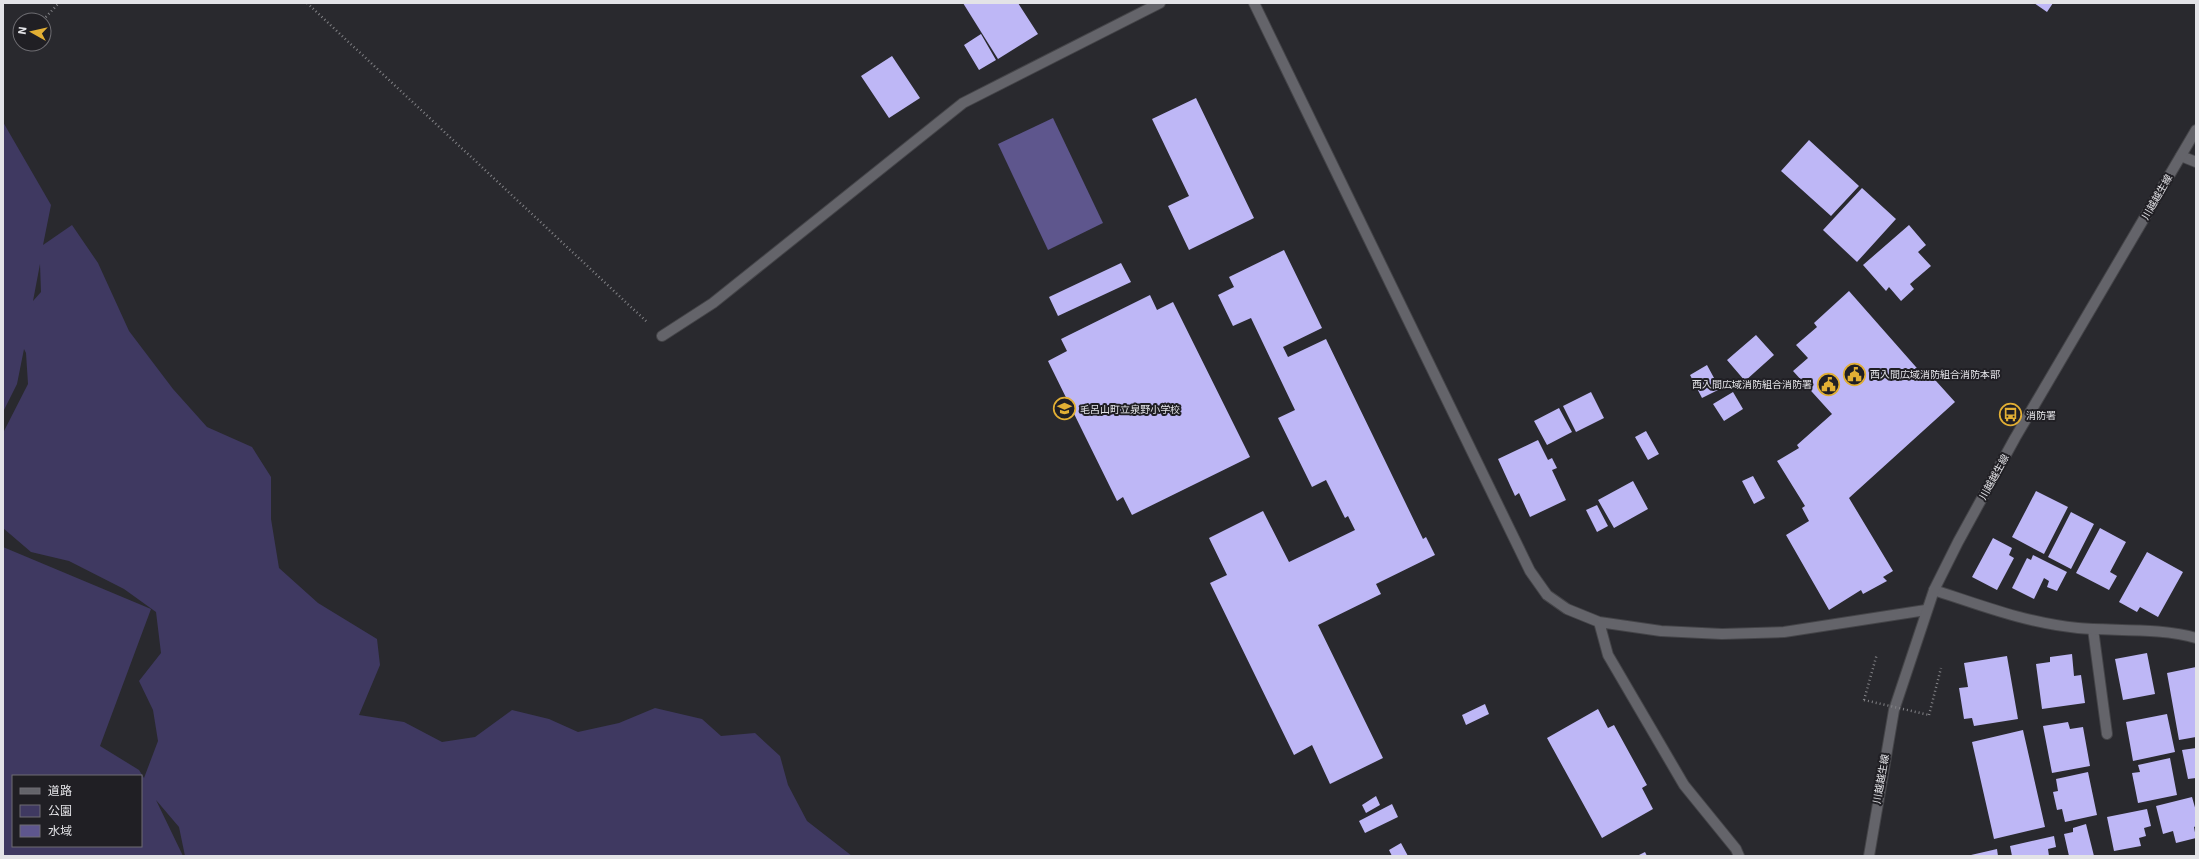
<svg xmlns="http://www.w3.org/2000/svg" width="2199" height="859" font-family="'IBM Plex Sans','Noto Sans JP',sans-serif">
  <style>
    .green { fill: #3f3961; fill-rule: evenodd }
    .water { fill: #5e568d }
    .building { fill: #beb7f6 }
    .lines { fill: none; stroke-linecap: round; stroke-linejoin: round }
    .service-casing { stroke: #444448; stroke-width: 12 }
    .minor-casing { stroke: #444448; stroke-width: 12 }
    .secondary-casing { stroke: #444448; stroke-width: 12 }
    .path { stroke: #828286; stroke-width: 2.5; stroke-dasharray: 1 3; stroke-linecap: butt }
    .service { stroke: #64646a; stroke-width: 10 }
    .minor { stroke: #64646a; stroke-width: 10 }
    .secondary { stroke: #64646a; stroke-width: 10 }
    .path-bridge { stroke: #828286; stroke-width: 2.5; stroke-dasharray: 1 3; stroke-linecap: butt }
    .labels { text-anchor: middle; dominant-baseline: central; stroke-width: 4; stroke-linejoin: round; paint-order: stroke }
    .street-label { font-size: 10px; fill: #e3e3e7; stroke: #201f24 }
    .poi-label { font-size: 10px; fill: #e3e3e7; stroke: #201f24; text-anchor: start }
  </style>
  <rect width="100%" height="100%" fill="#29292e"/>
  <path class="green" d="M3 122 51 205 43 245 72 225 98 263 129 331 173 389 207 427 252 447 271 477V519L279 568 318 603 377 639 380 665 359 715 404 722 442 742 475 737 512 710 549 719 578 732 619 723 655 708 702 719 721 736 755 733 780 756 788 785 807 821 852 856H185L179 827 156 800 183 856H3V547L151 609 100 746 139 770 144 778 158 741 153 710 139 681 161 653 156 612 124 589 69 561 31 552 3 528V433L28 384 26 353 24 349 17 384 3 412ZM40 264 41 292 33 301ZM13 776H141V846H13Z"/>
  <path class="water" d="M1053 118 1103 223 1048 250 998 144Z"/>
  <path class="building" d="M963 3H1018L1038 34 998 59Z
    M2034 3H2053L2047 12Z
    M981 34 996 60 979 70 964 45Z
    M892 56 920 98 889 118 861 76Z
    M1196 98 1254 218 1189 250 1168 206 1189 196 1152 119Z
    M1809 140 1859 186 1831 216 1781 171Z
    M1862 188 1896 219 1857 262 1823 230Z
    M1909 225 1926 245 1918 252 1931 266 1910 284 1914 289 1901 301 1889 287 1886 291 1863 265Z
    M1284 250 1322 328 1283 347 1288 357 1326 339 1423 539 1426 537 1435 555 1376 584 1381 594 1318 625 1383 758 1330 784 1312 745 1294 755 1210 583 1227 575 1209 538 1263 511 1289 562 1355 530 1348 516 1345 518 1326 480 1312 487 1278 418 1295 410 1251 318 1233 326 1218 295 1234 287 1229 277Z
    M1121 263 1131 282 1058 316 1049 297Z
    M1849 291 1923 375 1927 371 1955 402 1849 498 1893 571 1883 577 1887 581 1863 594 1861 590 1829 610 1786 535 1809 521 1802 508 1805 506 1777 461 1799 448 1797 445 1832 414 1793 371 1808 358 1796 345 1817 327 1814 323Z
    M1150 295 1157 310 1173 302 1250 457 1132 515 1123 497 1117 501 1048 361 1067 351 1061 339Z
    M1756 335 1774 355 1745 381 1727 360Z
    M1707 365 1720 389 1702 398 1690 375Z
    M1591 392 1604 418 1576 432 1563 406Z
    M1733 392 1743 409 1724 421 1713 404Z
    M1559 408 1572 432 1547 445 1534 421Z
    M1646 431 1659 454 1648 460 1635 437Z
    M1538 440 1548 460 1552 458 1557 468 1552 470 1566 500 1530 517 1519 493 1515 496 1498 459Z
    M1753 476 1765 498 1754 504 1742 481Z
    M1633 481 1648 509 1614 528 1598 500Z
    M2036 491 2068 507 2044 554 2012 537Z
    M1597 505 1608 526 1597 532 1586 510Z
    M2071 512 2094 524 2071 569 2048 557Z
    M2100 528 2126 542 2110 572 2117 576 2109 590 2076 573Z
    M1993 538 2012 548 2009 555 2014 558 1997 590 1972 577Z
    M2147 552 2183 572 2158 617 2140 607 2137 612 2119 602Z
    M2033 555 2067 572 2057 591 2047 587 2049 581 2044 578 2034 599 2012 588 2027 558 2031 560Z
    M2147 653 2155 694 2123 700 2115 659Z
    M2072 654 2074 676 2081 675 2085 703 2042 709 2036 664 2050 662V657Z
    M2007 656 2018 719 1974 726 1972 718 1964 719 1959 688 1968 687 1964 663Z
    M2196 667V737L2179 740 2167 673Z
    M1485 704 1489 714 1466 725 1462 715Z
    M1598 709 1608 728 1614 725 1647 785 1642 788 1653 809 1602 838 1547 738Z
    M2167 714 2175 752 2133 761 2126 722Z
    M2068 722 2070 729 2083 727 2090 766 2052 773 2043 726Z
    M2023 730 2045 827 1994 839 1972 742Z
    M2196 748V778L2188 779 2182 750Z
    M2170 758 2177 795 2138 803 2132 773 2140 772 2138 765Z
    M2088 772 2097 815 2065 822 2062 809 2057 810 2053 792 2058 791 2056 779Z
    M1376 796 1380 805 1366 813 1362 805Z
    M2192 797 2196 811V826L2194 827 2196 838 2176 843 2173 831 2163 834 2156 806Z
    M1392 804 1398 817 1365 833 1359 821Z
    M2147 809 2151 826 2144 828 2146 836 2139 838 2141 846 2114 851 2107 817Z
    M2086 824 2094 856H2069L2064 834 2073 832V828Z
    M2054 836 2056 847 2048 849 2049 856H2012L2010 846Z
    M1401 843 1408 856H1392L1389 850Z
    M1997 849 1998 856H1971V855Z
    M1645 852 1647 856H1637Z"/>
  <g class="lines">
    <defs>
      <path id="service" d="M2093 629 2107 734"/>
      <path id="minor" d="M1254 3 1530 571 1547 595 1567 609 1599 622 1661 631 1722 634 1784 632 1926 610
        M2181 156 2196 162
        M662 336 713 303 963 103 1160 3
        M1934 590C1983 606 2027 623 2078 628 2113 631 2163 628 2196 638
        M1599 622 1608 655 1684 785 1736 849 1739 856"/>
      <path id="secondary" d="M1869 856 1894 710 1934 590 1958 542 2015 438 2196 130"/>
    </defs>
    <use href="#service" class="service-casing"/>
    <use href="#minor" class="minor-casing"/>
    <use href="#secondary" class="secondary-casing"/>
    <path class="path" d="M307 3 647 322
      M43 20 59 3
      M1864 700 1877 654
      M1929 715 1941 668"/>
    <use href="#service" class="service"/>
    <use href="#minor" class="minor"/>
    <use href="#secondary" class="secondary"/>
    <path class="path-bridge" d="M1864 700 1929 715"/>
  </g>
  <defs>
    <symbol id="civic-ring" viewBox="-11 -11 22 22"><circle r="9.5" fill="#201f24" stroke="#e2af34" stroke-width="1.5"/><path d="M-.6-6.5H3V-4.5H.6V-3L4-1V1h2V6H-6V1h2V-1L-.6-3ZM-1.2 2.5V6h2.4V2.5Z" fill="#e2af34"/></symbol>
    <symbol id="school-ring" viewBox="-11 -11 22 22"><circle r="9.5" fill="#201f24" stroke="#e2af34" stroke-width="1.5"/><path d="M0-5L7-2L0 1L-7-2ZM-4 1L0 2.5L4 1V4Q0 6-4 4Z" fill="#e2af34"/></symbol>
    <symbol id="bus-ring" viewBox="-11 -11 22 22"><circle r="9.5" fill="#201f24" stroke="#e2af34" stroke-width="1.5"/><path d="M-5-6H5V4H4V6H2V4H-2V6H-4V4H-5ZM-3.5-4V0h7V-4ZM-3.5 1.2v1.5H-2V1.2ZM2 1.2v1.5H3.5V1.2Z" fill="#e2af34"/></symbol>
  </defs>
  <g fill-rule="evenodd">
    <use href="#civic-ring" x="1842" y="362" width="25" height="25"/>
    <use href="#civic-ring" x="1816" y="372" width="25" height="25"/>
    <use href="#school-ring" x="1052" y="396" width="25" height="25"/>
    <use href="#bus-ring" x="1998" y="402" width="25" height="25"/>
  </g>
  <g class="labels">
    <g class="street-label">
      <text transform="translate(2157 197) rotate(-60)">川越越生線</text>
      <text transform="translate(1994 477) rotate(-61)">川越越生線</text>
      <text transform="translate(1881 779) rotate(-80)">川越越生線</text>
    </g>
    <g class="poi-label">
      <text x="1870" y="374">西入間広域消防組合消防本部</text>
      <text x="1812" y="384" text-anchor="end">西入間広域消防組合消防署</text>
      <text x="1080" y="409">毛呂山町立泉野小学校</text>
      <text x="2026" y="415">消防署</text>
    </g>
  </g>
  <rect width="2199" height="859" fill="none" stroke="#e3e3e7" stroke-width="8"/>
  <rect x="12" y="775" width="130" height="72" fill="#201f24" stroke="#6e6d72"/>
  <rect x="20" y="788" width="20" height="6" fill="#64646a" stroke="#6e6d72"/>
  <text x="48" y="795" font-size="12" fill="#e3e3e7">道路</text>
  <rect x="20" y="805" width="20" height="12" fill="#3f3961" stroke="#6e6d72"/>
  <text x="48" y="815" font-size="12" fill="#e3e3e7">公園</text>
  <rect x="20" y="825" width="20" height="12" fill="#5e568d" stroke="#6e6d72"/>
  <text x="48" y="835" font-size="12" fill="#e3e3e7">水域</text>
  <g transform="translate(32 32) rotate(278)"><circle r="19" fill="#201f24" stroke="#6e6d72"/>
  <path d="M0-3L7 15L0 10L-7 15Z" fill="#e2af34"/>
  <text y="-6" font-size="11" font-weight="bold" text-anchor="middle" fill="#e3e3e7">N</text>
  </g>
</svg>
